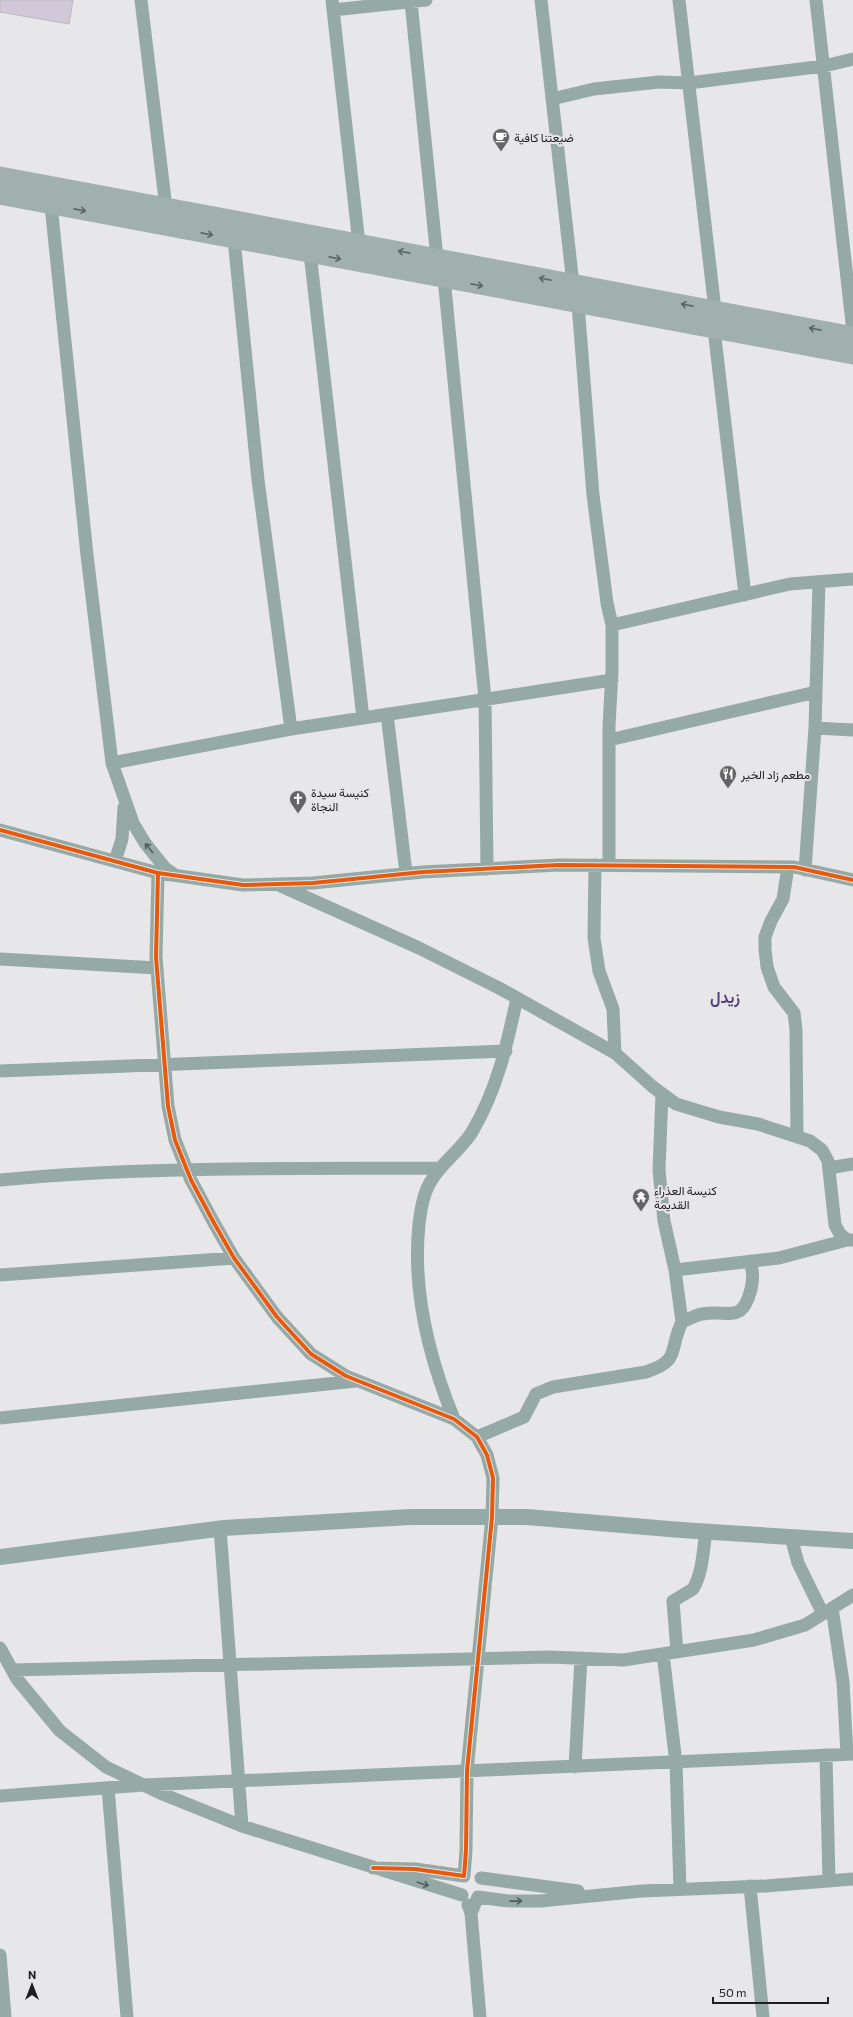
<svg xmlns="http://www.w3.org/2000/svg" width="853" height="2017" font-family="Commissioner,Vazirmatn,sans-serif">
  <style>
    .building { fill: #d1c8d9; stroke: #b9b8ba }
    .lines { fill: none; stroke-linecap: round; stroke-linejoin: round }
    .minor { stroke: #95aaa7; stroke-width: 13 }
    .tertiary { stroke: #95aaa7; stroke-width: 16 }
    .secondary { stroke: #9fb0ae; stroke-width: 19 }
    .cycleway-casing { stroke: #e6e5e9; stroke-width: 6 }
    .cycleway { stroke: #e8590c; stroke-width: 4 }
    .oneway { stroke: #5e6666 }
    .oneway2 { stroke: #545c5c }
    .labels { text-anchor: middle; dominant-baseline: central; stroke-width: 4; stroke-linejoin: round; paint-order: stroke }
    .poi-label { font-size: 12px; fill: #1e1d1f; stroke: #e6e5e9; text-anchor: start }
    .district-label { font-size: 16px; font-weight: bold; fill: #533e7a; stroke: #e6e5e9 }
  </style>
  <rect width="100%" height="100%" fill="#e7e6e8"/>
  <path class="building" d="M0 0H73L69 24 0 12Z"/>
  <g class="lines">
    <path class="minor" d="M141 0 166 208
      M332 0 359 244
      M541 0 573 284
      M679 0 715 310
      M816 0 853 332
      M411 2 437 258
      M333 10 426 0
      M552 99 594 89 659 82 689 83 824 66 853 59
      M51 205 87 555 112 763 133 823 145 843 165 868 175 875
      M234 239 258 480 291 729
      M310 253 363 718
      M444 278 485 699 487 869
      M578 304 593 495 607 603 612 625V671L609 726V865
      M714 329 745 595
      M612 625 790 584 853 579
      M387 714 406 873
      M815 728 853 730
      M609 740 816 692
      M112 763 291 729 612 680
      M0 830 158 873 243 885 313 883 423 872 559 865 794 867 853 880
      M115 861 122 839 124 807
      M595 865 594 938 599 971 613 1009 615 1053
      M788 867 783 899 771 921 765 937V949L767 967 774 987 794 1013 796 1030 797 1137
      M805 870 815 728 819 582
      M158 873 156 957 168 1106 175 1140 191 1180 214 1223 234 1258 277 1317 311 1354 346 1376 454 1419 477 1437 487 1455 493 1478 492 1517 467 1771 466 1850 464 1876 415 1869 373 1868
      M281 886 419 948 499 988 615 1053 653 1087 676 1104 719 1117 758 1124 810 1141 822 1150 828 1161 835 1225 840 1234 847 1240H853
      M0 959 157 968
      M0 1071 506 1051
      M662 1094 659 1170 664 1221 675 1270 682 1322
      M829 1168 853 1164
      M0 1180C146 1166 294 1169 440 1168
      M675 1270 779 1258 847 1240
      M0 1275 234 1258
      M0 1418 356 1381
      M454 1419C429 1358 412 1291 419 1224 421 1209 423 1194 431 1181 442 1162 461 1150 472 1132 497 1090 507 1045 517 998
      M477 1437 524 1417 536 1394 553 1387 646 1372C682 1360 668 1350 682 1322 688 1320 695 1315 702 1314 729 1309 742 1325 751 1289 753 1281 753 1270 750 1261
      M220 1528 242 1826
      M791 1537 798 1563 823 1614
      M832 1608 843 1682 847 1754
      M0 1648 17 1679 60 1731 106 1767 160 1793 242 1826 462 1895
      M677 1652 673 1601 693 1589C703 1572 703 1550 706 1531
      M663 1654 676 1763 680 1889
      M12 1670 549 1657 623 1660 754 1640 805 1625 853 1595
      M826 1755 829 1881
      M575 1767 581 1658
      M108 1788 127 2017
      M0 1796 144 1785 853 1754
      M481 1878 578 1891
      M750 1886 763 2017
      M468 1905 471 1913 480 2017
      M471 1913 478 1897 508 1901H540L642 1891 766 1886 853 1879
      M0 1955 5 2017"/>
    <path class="tertiary" d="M0 1557 224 1528 410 1517H527L681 1530 853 1541"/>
    <path class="secondary" d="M0 176 853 336
      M0 195 853 355"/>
    <defs>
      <path id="cycleway" d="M0 830 158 873 243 885 313 883 423 872 559 865 794 867 853 880
        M158 873 156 957 168 1106 175 1140 191 1180 214 1223 234 1258 277 1317 311 1354 346 1376 454 1419 477 1437 487 1455 493 1478 492 1517 467 1771 466 1850 464 1876 415 1869 373 1868"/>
    </defs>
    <use href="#cycleway" class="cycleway-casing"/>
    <use href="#cycleway" class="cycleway"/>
  </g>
  <defs><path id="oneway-shaft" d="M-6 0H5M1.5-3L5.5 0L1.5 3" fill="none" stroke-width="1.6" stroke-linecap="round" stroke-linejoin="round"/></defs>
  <g class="oneway">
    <use href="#oneway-shaft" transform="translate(80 210) rotate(11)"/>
    <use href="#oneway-shaft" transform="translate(207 234) rotate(11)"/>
    <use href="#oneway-shaft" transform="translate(404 252) rotate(-169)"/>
    <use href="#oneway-shaft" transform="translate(335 258) rotate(11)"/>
    <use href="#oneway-shaft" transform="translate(545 279) rotate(-169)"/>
    <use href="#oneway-shaft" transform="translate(477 285) rotate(11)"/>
    <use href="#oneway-shaft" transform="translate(687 305) rotate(-169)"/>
    <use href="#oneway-shaft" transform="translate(815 329) rotate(-169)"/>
  </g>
  <g class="oneway2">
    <use href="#oneway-shaft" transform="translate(149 848) rotate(-129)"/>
    <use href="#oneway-shaft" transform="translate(423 1884) rotate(17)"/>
    <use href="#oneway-shaft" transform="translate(516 1901) rotate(-1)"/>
  </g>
  <defs>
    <symbol id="cafe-pin" viewBox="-11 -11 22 30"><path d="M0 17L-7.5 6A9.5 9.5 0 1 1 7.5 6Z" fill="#646365" stroke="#e6e5e9"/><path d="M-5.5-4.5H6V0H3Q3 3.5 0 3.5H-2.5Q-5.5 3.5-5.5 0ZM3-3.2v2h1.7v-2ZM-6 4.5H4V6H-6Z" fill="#fff"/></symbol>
    <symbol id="restaurant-pin" viewBox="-11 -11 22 30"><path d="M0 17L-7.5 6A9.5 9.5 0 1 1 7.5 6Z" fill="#646365" stroke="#e6e5e9"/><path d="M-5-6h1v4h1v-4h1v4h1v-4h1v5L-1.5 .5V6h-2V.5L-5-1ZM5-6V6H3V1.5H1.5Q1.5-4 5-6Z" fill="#fff"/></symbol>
    <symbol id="church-pin" viewBox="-11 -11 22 30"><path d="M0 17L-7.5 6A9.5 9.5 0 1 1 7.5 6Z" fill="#646365" stroke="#e6e5e9"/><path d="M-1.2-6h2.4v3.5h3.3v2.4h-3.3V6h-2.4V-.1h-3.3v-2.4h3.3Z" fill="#fff"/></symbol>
    <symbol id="temple-pin" viewBox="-11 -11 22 30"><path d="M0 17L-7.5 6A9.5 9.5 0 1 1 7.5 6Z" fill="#646365" stroke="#e6e5e9"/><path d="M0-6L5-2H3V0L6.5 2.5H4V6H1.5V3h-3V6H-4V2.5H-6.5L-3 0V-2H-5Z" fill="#fff"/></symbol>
  </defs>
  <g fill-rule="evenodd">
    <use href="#cafe-pin" x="491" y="127" width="20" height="27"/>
    <use href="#restaurant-pin" x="718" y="764" width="20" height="27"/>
    <use href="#church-pin" x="288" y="789" width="20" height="27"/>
    <use href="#temple-pin" x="631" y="1187" width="20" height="27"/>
  </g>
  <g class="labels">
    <g class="poi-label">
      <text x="514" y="137">ضيعتنا كافية</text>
      <text x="741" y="774">مطعم زاد الخير</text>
      <text x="311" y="792">كنيسة سيدة<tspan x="311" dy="14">النجاة</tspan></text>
      <text x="654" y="1190">كنيسة العذراء<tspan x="654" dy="14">القديمة</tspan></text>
    </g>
    <g class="district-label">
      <text x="725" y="996">زيدل</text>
    </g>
  </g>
  <g transform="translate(32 1985)" stroke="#e6e5e9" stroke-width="3" paint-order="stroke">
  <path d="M0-3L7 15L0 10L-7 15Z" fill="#1e1d1f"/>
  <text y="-6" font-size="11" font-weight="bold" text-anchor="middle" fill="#1e1d1f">N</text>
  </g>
  <path d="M713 1997v6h115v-6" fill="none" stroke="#1e1d1f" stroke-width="2"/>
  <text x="719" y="1997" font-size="12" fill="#1e1d1f" stroke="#e6e5e9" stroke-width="3" paint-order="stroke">50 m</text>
</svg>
